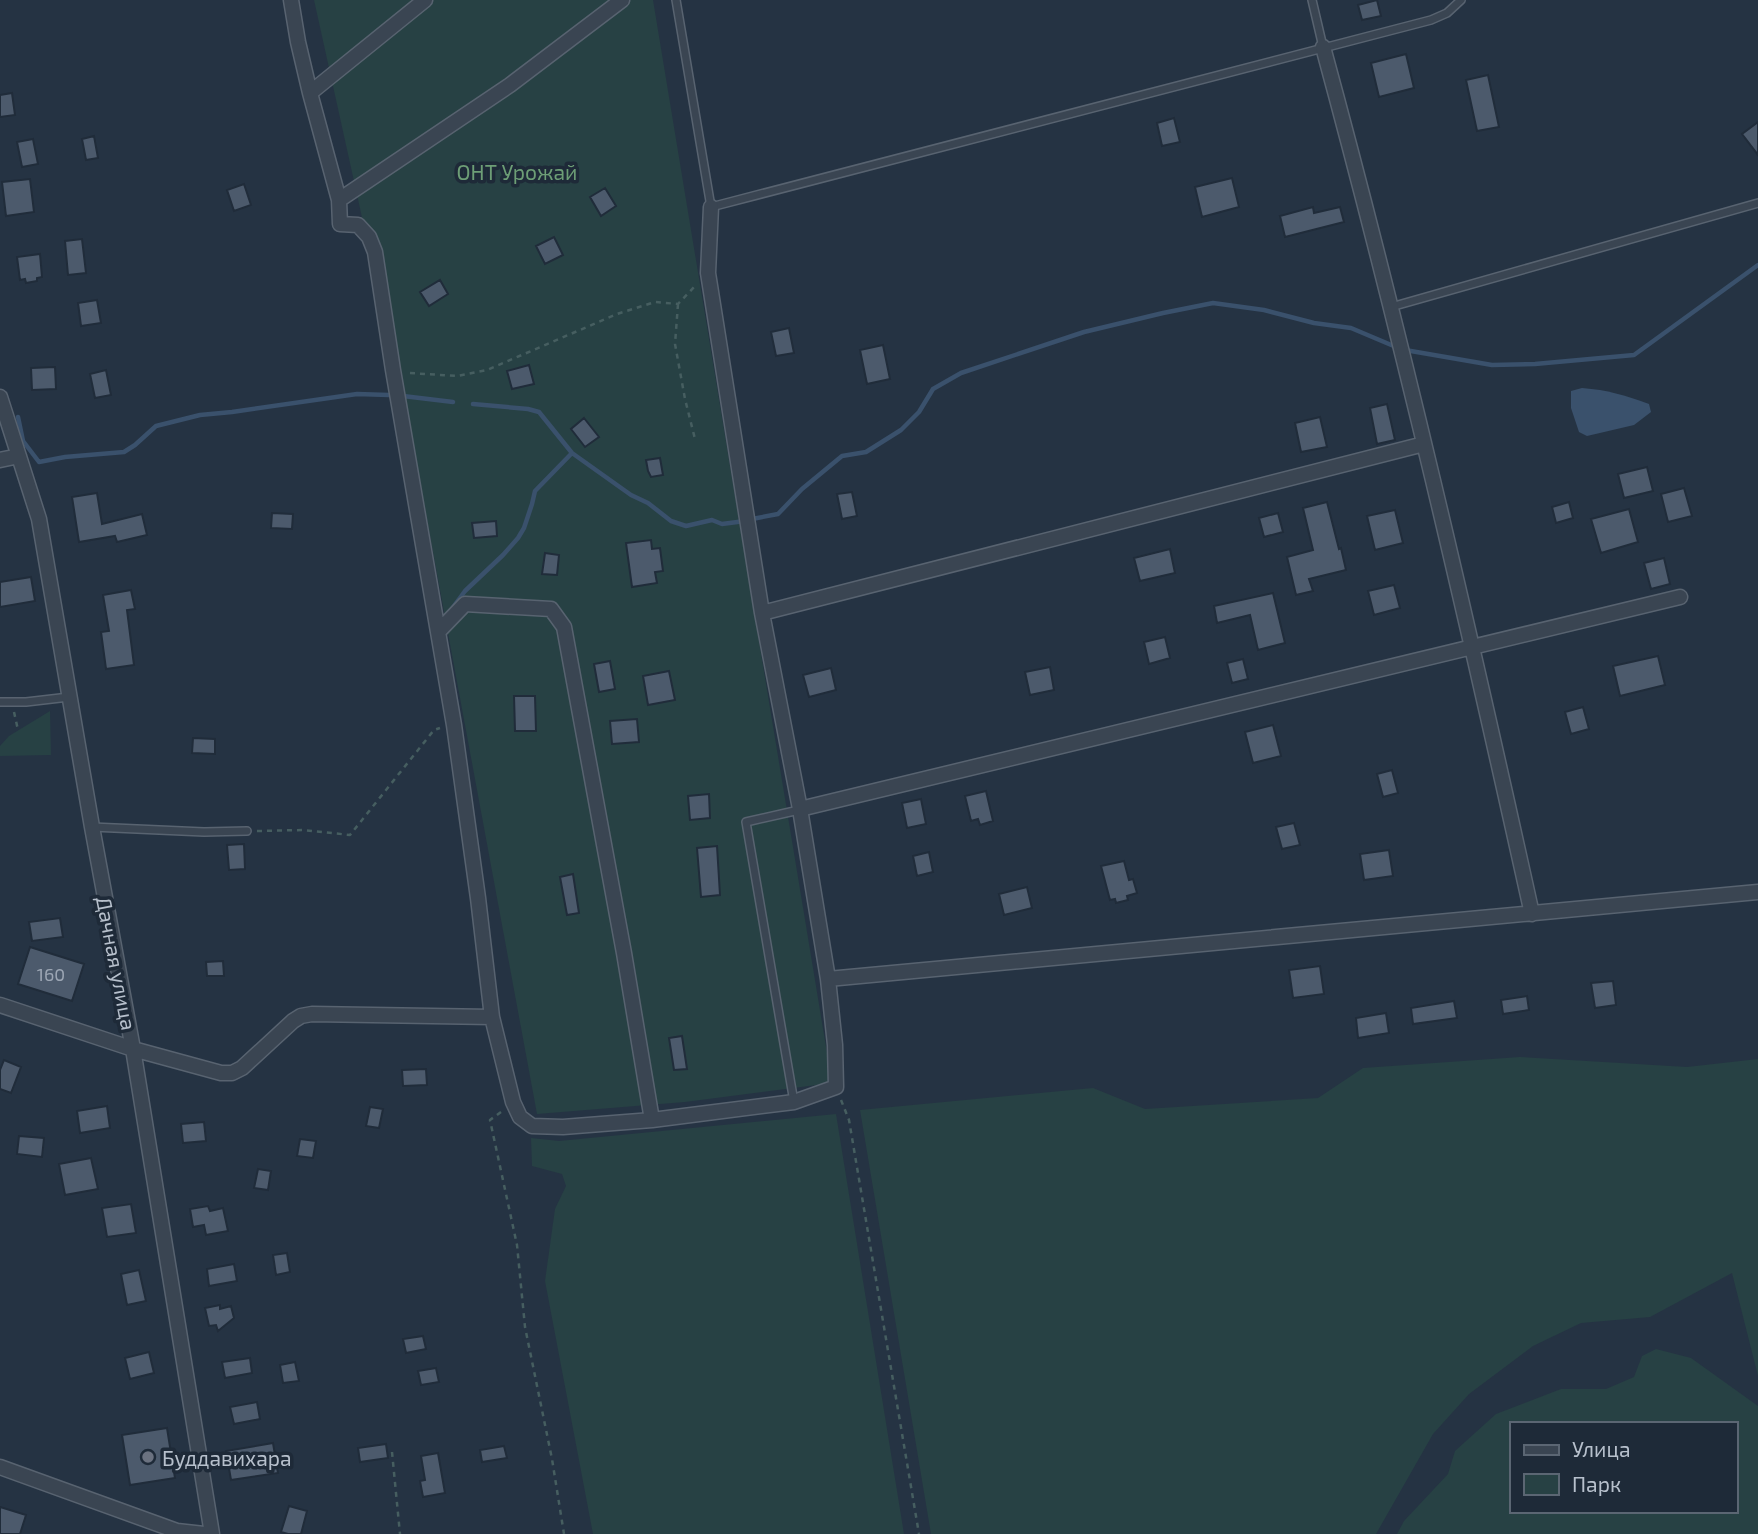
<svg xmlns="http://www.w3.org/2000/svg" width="1758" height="1534" font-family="'Exo 2',sans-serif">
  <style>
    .green { fill: #274144; fill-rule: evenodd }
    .water { fill: #3a516c }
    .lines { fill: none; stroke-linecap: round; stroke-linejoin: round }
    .stream { stroke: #3a516c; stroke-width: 4.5 }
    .building { fill: #4c5a6c; stroke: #202c3a; stroke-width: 2 }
    .lane-casing { stroke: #586370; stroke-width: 10 }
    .street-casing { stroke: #586370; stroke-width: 17 }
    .path { stroke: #465e60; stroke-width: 2.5; stroke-dasharray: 5 5; stroke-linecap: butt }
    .lane { stroke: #3a4552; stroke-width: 7 }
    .street { stroke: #3a4552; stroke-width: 14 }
    .worship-dot { fill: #6b7280; stroke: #1e2a38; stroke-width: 2.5 }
    .labels { text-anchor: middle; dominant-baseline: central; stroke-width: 7; stroke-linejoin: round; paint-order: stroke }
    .number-label { font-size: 18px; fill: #9ca6b4 }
    .park-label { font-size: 21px; fill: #6d9e76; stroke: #1e2a38 }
    .street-label { font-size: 21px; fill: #b7c0cc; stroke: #1e2a38 }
    .poi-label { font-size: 21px; fill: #b7c0cc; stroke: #1e2a38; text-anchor: start }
  </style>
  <rect width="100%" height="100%" fill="#253343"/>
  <path class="green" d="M314 0H653L832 1083 685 1102 537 1114 418 471Z
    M50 711 51 755 0 756V746L9 736Z
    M1520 1057 1687 1067 1758 1059V1376L1732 1273 1650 1317 1581 1323 1533 1346 1469 1394 1433 1434 1376 1534H931L860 1110 1093 1088 1145 1109 1318 1098 1363 1068Z
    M836 1114 904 1534H593L545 1281 555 1209 566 1186 562 1174 532 1166 531 1138 559 1141Z
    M1656 1349 1691 1358 1758 1406V1534H1397L1404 1521 1448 1474 1455 1451 1496 1414 1561 1389H1606L1634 1377 1642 1356ZM1511 1424H1735V1511H1511Z"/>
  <path class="water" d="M1582 388C1608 390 1624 395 1649 404L1651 412 1634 425 1587 436 1579 432 1571 408V391Z"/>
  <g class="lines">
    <path class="stream" d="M1405 350 1492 365 1535 364 1634 355 1758 265
      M403 396 453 402
      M473 404 528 409 539 412 572 453 631 495 648 503 671 521 686 526 712 520 722 524 745 521
      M18 417 23 441 39 462 65 457 124 452 135 445 156 426 200 415 232 412 357 394 389 395
      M752 519 778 514 802 489 842 456 866 452 901 430 919 412 933 389 961 373 1084 332 1163 313 1213 303 1264 310 1314 323 1351 328 1396 347
      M451 610 465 591 503 555 518 538 524 528 532 504 535 491 572 453"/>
  </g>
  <path class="building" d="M1377 0 1381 16 1362 20 1358 5Z
    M1406 54 1414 88 1379 97 1371 63Z
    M1488 75 1499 127 1477 131 1466 80Z
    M12 93 15 115 0 117V95Z
    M1174 118 1180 142 1162 146 1157 123Z
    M1758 122V155L1742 134Z
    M94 136 98 158 86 160 82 139Z
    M33 139 38 164 22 167 17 142Z
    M1232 178 1239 207 1202 217 1195 187Z
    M30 179 34 212 6 216 2 182Z
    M244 184 251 205 234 211 227 190Z
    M605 188 616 206 601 216 590 197Z
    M1313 207 1314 213 1340 207 1344 222 1285 237 1280 216Z
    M554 237 563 255 545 264 536 246Z
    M82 239 86 273 68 275 65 241Z
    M40 254 42 277 37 278V281L26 283 25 279 20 280 17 257Z
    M440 280 448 294 429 306 420 292Z
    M97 300 101 323 81 326 78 303Z
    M789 328 794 353 776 356 771 332Z
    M883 345 890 379 867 384 860 350Z
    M529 365 534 384 512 389 507 371Z
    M55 367 56 389 32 390 31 368Z
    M106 370 111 395 95 398 90 374Z
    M1387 404 1395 440 1377 444 1370 408Z
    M1320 417 1327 447 1301 452 1295 423Z
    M584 418 599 437 585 447 571 429Z
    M660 458 663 475 651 477 648 471 646 460Z
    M1647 467 1653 491 1624 498 1618 474Z
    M1684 488 1692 516 1668 522 1661 494Z
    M852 492 857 516 842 519 837 494Z
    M97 493 102 524 142 514 147 535 117 542 115 536 79 542 72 497Z
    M1327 502 1339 549 1341 548 1346 570 1309 579 1313 591 1296 595 1287 557 1313 550 1303 508Z
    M1569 502 1573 518 1556 523 1552 507Z
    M1629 509 1638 542 1601 553 1591 519Z
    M1395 510 1403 543 1375 550 1367 516Z
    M272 513 293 514 292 529 271 528Z
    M1278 513 1283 532 1264 537 1259 518Z
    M496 521 497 536 474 538 472 523Z
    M651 540 652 549 660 548 663 571 655 572 657 583 632 587 626 543Z
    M1170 549 1175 573 1140 581 1134 558Z
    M545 553 559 555 557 575 542 574Z
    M1664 558 1670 584 1651 589 1644 563Z
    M31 577 35 601 0 607V582Z
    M1394 585 1400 608 1374 615 1368 591Z
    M131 590 135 609 127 610 134 665 106 669 101 632 109 631 103 595Z
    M1273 593 1285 643 1258 650 1250 615 1217 623 1214 606Z
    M1165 637 1170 658 1149 664 1144 642Z
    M1658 656 1665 685 1620 696 1613 666Z
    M1243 659 1248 679 1232 683 1227 663Z
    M610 661 615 689 599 692 594 664Z
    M1050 667 1054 690 1030 695 1025 672Z
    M831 668 836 690 809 697 803 675Z
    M669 671 675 700 648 705 643 676Z
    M514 696H535L536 731H515Z
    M1583 707 1589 729 1571 734 1565 712Z
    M637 719 639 742 612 744 610 721Z
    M1273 725 1281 756 1253 763 1245 732Z
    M193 738 215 739V754L192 753Z
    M1392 770 1398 793 1383 797 1377 774Z
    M986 791 993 821 980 825 978 819 971 821 965 796Z
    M709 794 710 818 690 820 688 796Z
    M921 799 926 824 907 828 902 803Z
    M1294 823 1300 845 1282 849 1276 827Z
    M244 844 245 869 229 870 227 845Z
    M717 846 720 895 701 897 697 848Z
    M1389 850 1393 876 1364 880 1360 854Z
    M929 852 933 872 917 876 913 856Z
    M1124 861 1129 880 1133 879 1137 893 1127 896 1128 900 1116 903 1115 899 1110 900 1101 866Z
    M573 874 579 913 567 915 560 877Z
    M1027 887 1032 908 1004 915 999 894Z
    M60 918 63 937 32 941 29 922Z
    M30 947 84 964 72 1001 18 984Z
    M223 961 224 976H207L206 962Z
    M1320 966 1324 994 1293 998 1289 970Z
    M1613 981 1616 1005 1595 1008 1591 983Z
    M1527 996 1529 1010 1503 1014 1501 1000Z
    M1454 1001 1457 1018 1413 1024 1411 1008Z
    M1386 1013 1389 1033 1358 1038 1356 1018Z
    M682 1036 687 1069 674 1070 669 1038Z
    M4 1060 21 1067 11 1093 0 1089V1070Z
    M426 1069 427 1085 403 1086 402 1070Z
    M107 1106 110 1128 80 1133 77 1111Z
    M370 1107 383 1109 379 1128 366 1126Z
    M204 1122 206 1141 183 1143 181 1124Z
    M19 1136 44 1138 42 1157 17 1154Z
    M300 1139 316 1141 313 1158 297 1156Z
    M91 1158 98 1189 65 1195 59 1164Z
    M258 1169 271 1171 268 1190 254 1188Z
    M131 1204 136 1233 107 1237 102 1208Z
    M208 1206 210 1211 223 1208 228 1231 206 1235 204 1225 193 1227 190 1209Z
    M287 1253 290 1272 276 1275 273 1255Z
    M234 1264 237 1281 209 1286 207 1269Z
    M139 1270 146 1301 127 1305 121 1274Z
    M220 1305V1309L231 1306 234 1318 218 1331 216 1325 209 1326 205 1308Z
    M423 1336 426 1349 406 1353 403 1339Z
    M149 1352 154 1373 130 1379 125 1358Z
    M250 1358 252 1373 225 1378 222 1362Z
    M295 1362 299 1381 283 1383 280 1365Z
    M436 1368 439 1382 421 1385 418 1371Z
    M257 1402 260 1419 234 1424 230 1407Z
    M167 1428 175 1478 130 1485 122 1435Z
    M273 1443 278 1473 231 1480 226 1451Z
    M386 1444 388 1458 360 1462 358 1448Z
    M504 1446 507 1458 482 1462 480 1450Z
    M438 1453 445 1493 423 1497 420 1481 425 1480 421 1456Z
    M289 1506 307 1511 301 1534H288L281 1532Z
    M0 1507 26 1515 20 1534H0Z"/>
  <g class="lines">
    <defs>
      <path id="lane" d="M676 0 711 207 1431 20 1447 13 1461 0
        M1312 0 1323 47
        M1391 307 1758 203
        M0 702H26L69 697
        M92 827 204 832 247 831
        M794 1102 746 822 799 810"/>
      <path id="street" d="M291 0 298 42 310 93 339 200 340 224 358 225 369 237 375 252 393 370 454 725 478 898 492 1017 513 1102 520 1117 532 1126 563 1127 652 1120 794 1102 836 1087 835 1045 828 979 800 809 762 613 708 273 711 207
        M1323 47C1401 334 1468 624 1532 914
        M310 93 425 0
        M339 200 510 85 622 0
        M0 397 39 519 92 827 133 1049 212 1534
        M0 460 19 456
        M762 613 1424 444
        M438 632 465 604 551 609 564 627 624 953 652 1120
        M800 809 1680 597
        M828 979 1758 892
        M0 1005 133 1049 221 1073H232L242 1068 293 1021 301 1016 312 1014 492 1017
        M0 1467 177 1531 204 1534"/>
    </defs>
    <use href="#lane" class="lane-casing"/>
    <use href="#street" class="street-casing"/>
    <path class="path" d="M678 304 675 344 685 399 695 439
      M410 373 457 376 487 370 617 314 655 302 678 304 696 285
      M14 712 18 730
      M257 831 303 830 350 835 434 730 440 728
      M841 1100 849 1120 919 1534
      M501 1112 490 1120 517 1245 525 1327 552 1459 564 1534
      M392 1452 400 1534"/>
    <use href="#lane" class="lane"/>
    <use href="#street" class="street"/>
  </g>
  <circle class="worship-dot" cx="148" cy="1457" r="7"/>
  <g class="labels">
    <g class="number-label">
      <text x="51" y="974">160</text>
    </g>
    <g class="park-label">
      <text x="517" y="171">ОНТ Урожай</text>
    </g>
    <g class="street-label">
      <text transform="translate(117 963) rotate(79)">Дачная улица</text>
    </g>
    <g class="poi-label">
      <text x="162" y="1457">Буддавихара</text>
    </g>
  </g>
  <rect x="1510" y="1422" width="228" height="91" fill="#1e2a38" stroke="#5b6673" stroke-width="2"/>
  <rect x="1524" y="1445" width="35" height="10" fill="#3a4552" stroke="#5b6673" stroke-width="2"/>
  <text x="1572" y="1457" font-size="21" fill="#b7c0cc">Улица</text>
  <rect x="1524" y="1474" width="35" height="21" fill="#274144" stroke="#5b6673" stroke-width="2"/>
  <text x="1572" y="1492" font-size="21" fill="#b7c0cc">Парк</text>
</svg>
